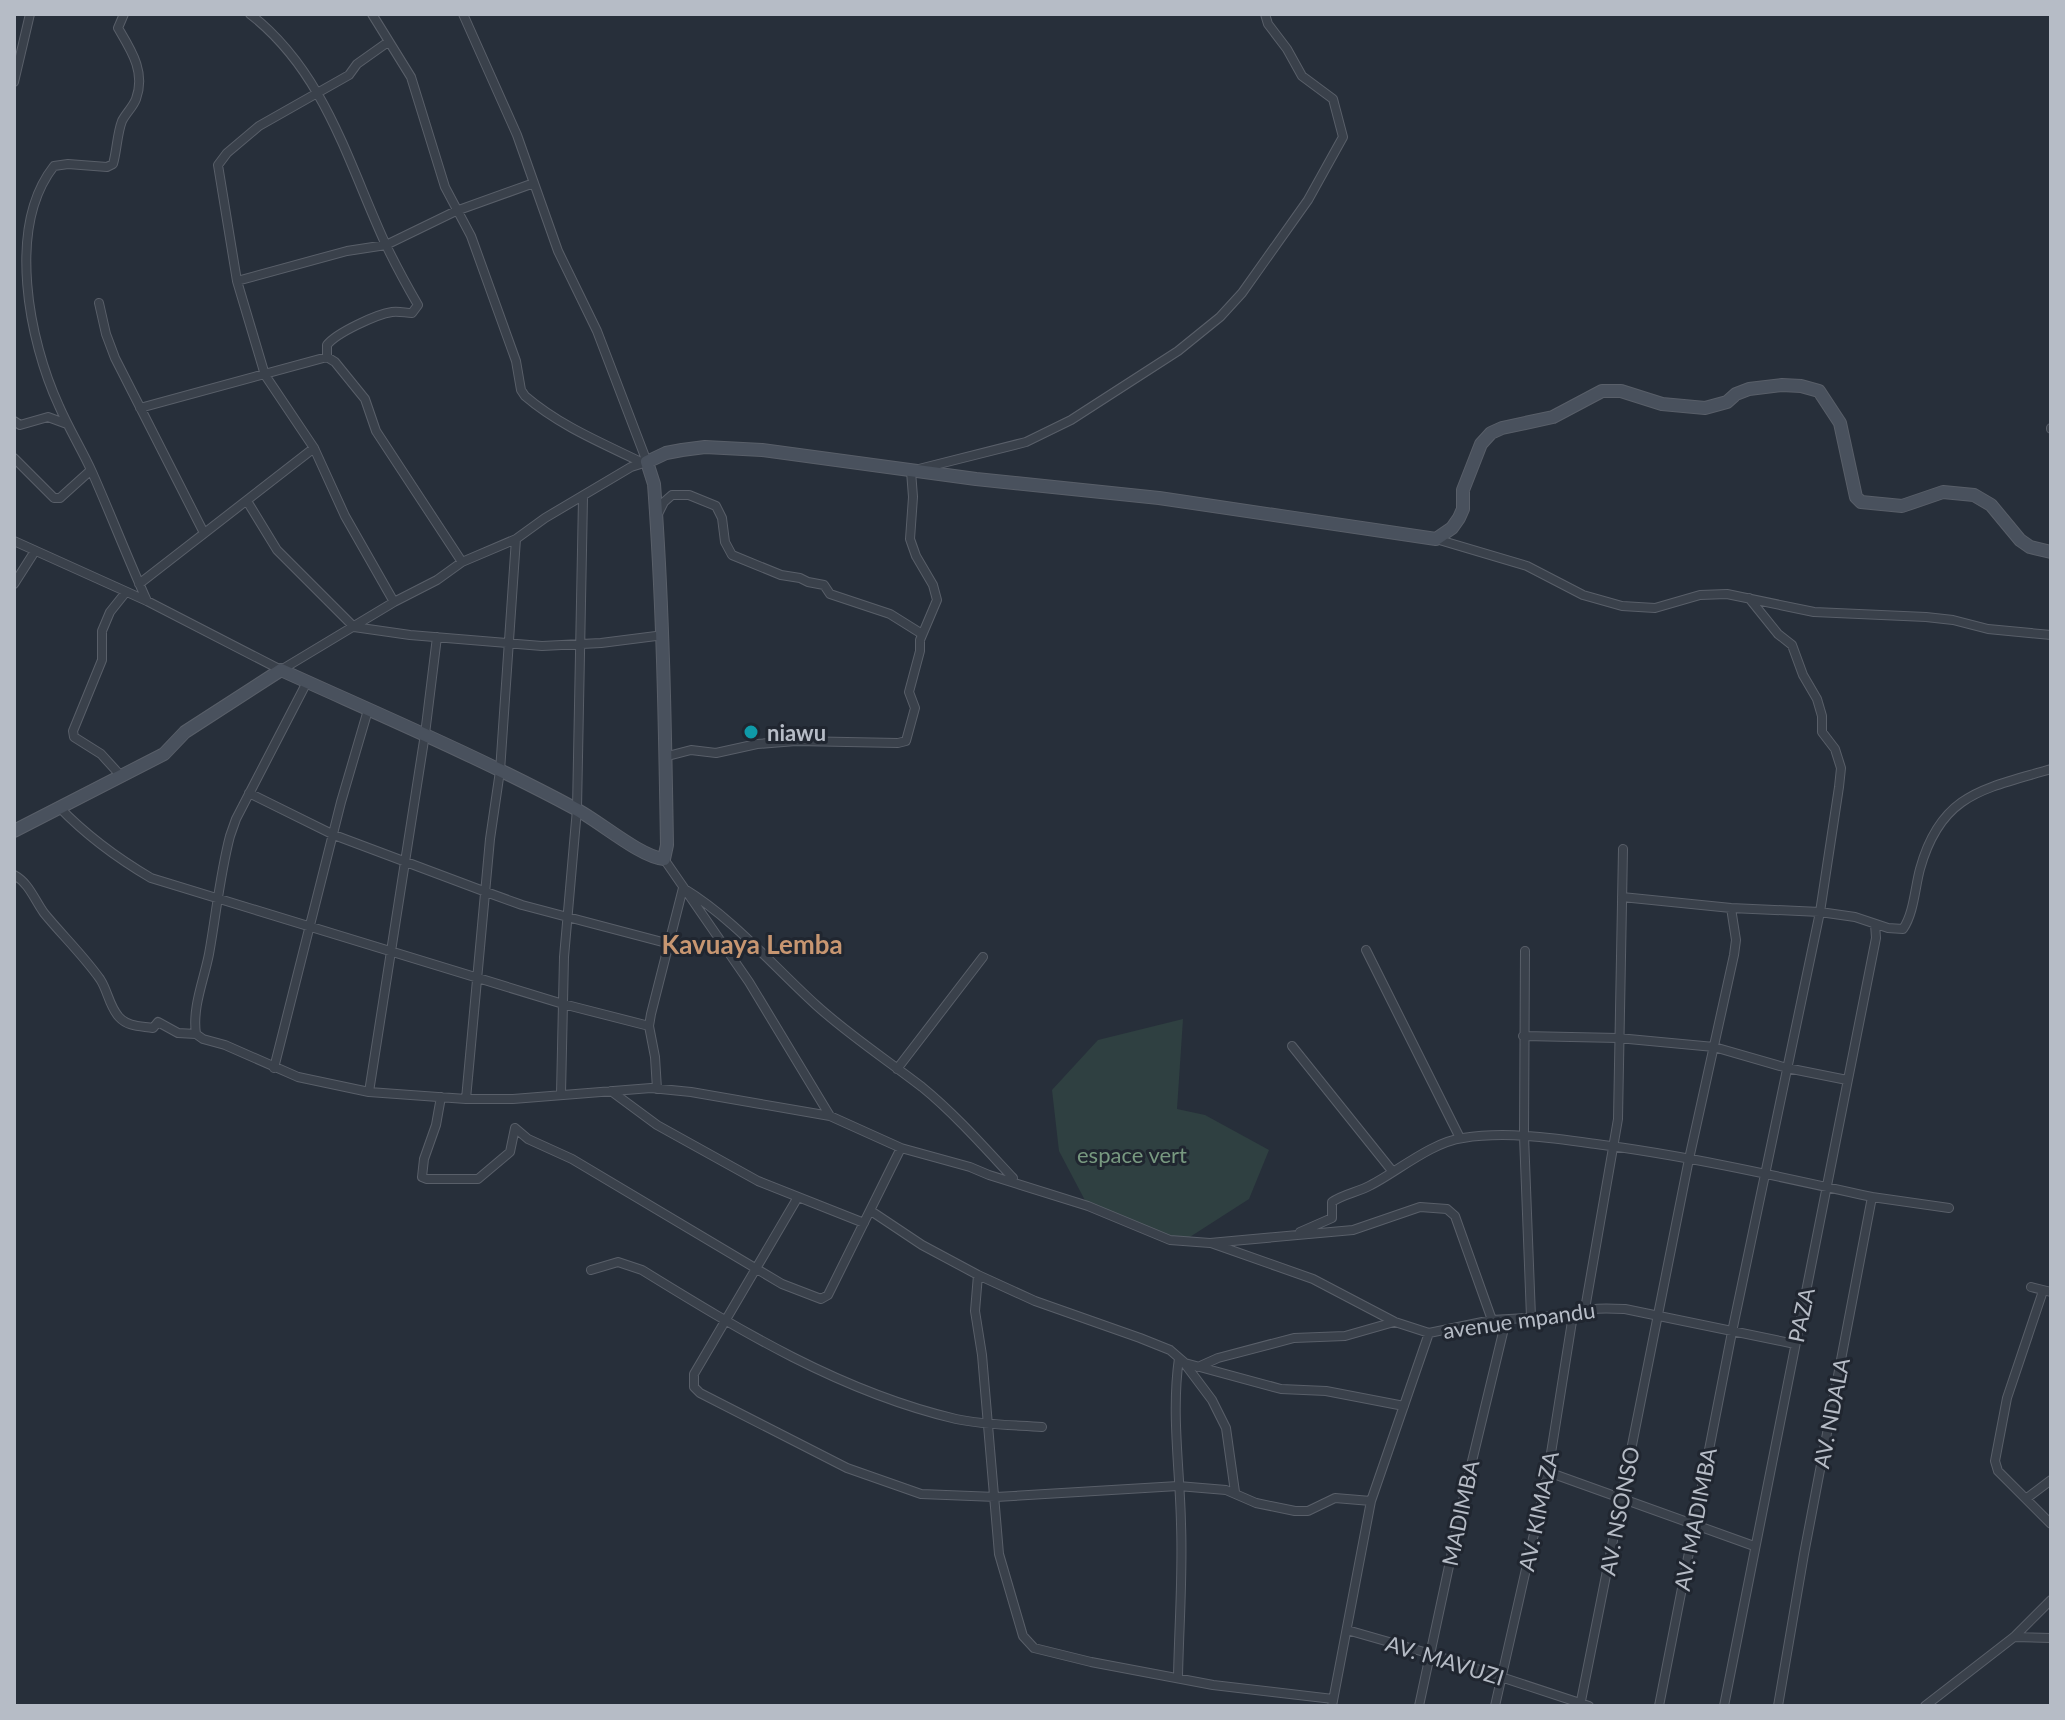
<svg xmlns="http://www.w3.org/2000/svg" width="2065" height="1720" font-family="Lato,sans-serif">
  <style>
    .green { fill: #2f4041 }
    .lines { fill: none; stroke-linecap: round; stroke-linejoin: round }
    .street-casing { stroke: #595f69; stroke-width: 10 }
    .secondary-casing { stroke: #595f69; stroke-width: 14 }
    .street { stroke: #3a414b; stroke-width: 8 }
    .secondary { stroke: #49515d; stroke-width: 12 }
    .culture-dot { fill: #0f9aa8; stroke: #202630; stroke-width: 3 }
    .labels { text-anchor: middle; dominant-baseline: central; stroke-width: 6; stroke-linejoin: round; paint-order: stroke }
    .poi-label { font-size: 22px; font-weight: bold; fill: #b6bcc6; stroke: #202630; text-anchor: start }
    .park-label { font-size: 22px; fill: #789980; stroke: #202630 }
    .street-label { font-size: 22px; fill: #b6bcc6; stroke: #202630 }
    .quarter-label { font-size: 26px; font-weight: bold; fill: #c79671; stroke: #202630 }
  </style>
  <rect width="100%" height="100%" fill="#272f3a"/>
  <path class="green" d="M1183 1019 1177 1109 1205 1115 1269 1150 1249 1199 1182 1242 1088 1206 1059 1151 1052 1090 1098 1040Z"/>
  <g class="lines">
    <defs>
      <path id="street" d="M124 14 118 28C131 50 146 72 136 99 133 107 126 113 122 121 117 134 117 150 113 164L107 167 68 164 54 166C6 227 29 341 59 406 69 429 82 450 92 472 111 515 128 559 147 601
        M250 14C325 72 348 163 386 245 396 266 407 286 418 305L412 313C406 313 399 311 392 312 377 314 336 333 327 345V357
        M372 14 411 77 445 187 471 236 516 361 521 390 525 396C560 426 602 443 643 463
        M388 42 357 64 349 75 259 126 227 153 218 165 237 281 265 375 314 448 345 516 394 602
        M14 82 30 14
        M237 281 347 251 386 245 456 211 534 183
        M99 303 106 334 115 358 204 533
        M140 408 327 357 335 362 365 399 376 431 462 562
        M14 421 20 425 48 417 67 424
        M2051 428V429
        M14 458 54 498H60L91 470
        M247 501 277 550 354 627 410 635 542 646 601 643 664 635
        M657 516 664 502 672 495H689L716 506 722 518 725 542 732 555 781 575 800 578 808 582 824 585 830 594 890 614 922 634
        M1436 539 1527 566 1583 595 1622 606 1655 608 1700 595 1727 594 1814 612 1926 617 1953 620 1988 629 2051 635
        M14 541 147 601 281 670 394 602 437 580 462 562 516 539 545 518 631 467 647 462 597 331 558 251 517 135 463 14
        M14 584 35 551
        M139 584 314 448
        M307 682 236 819 230 836C220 874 216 915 209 954 204 980 192 1007 196 1034L203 1039 225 1045 298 1077 369 1092 466 1099H513L651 1088 691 1092 830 1116 901 1148 970 1167 989 1175 1088 1206 1170 1240 1210 1243 1353 1230 1420 1207 1447 1209 1455 1216 1492 1320
        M664 757 691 750 716 753 757 744 796 741 898 743 906 741 915 708 909 692 920 651V640L937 600 933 585 916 556 910 539 913 497 911 471 1026 442 1071 420 1178 351 1220 317 1242 293 1308 200 1343 137 1333 99 1302 76 1287 49 1268 24 1265 14
        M121 776 101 754 74 737 73 731 102 660V631L110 612 126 592
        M249 793 334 835 486 892 522 905 670 944
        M59 807C86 835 117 858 151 878L563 1004 649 1026
        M664 859 749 982 830 1116
        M14 875C29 883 34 899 44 913 62 935 83 955 100 979 108 991 109 1006 119 1017 128 1027 141 1026 153 1028L158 1022 178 1033 196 1034
        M1622 897 1731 908 1820 912 1855 917 1888 928 1903 929C1914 913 1915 887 1920 869 1941 793 1984 789 2051 769
        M1366 950 1460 1138
        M1525 951 1524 1136 1531 1317
        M1523 1036 1618 1038 1714 1047 1787 1068 1847 1080
        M1292 1046 1393 1172
        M274 1068 341 802 368 710
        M897 1069 983 957
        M657 1089 655 1057 649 1026 651 1014 683 888C734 919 772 965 816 1005 849 1035 887 1060 922 1087 955 1114 984 1147 1013 1178
        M611 1091 657 1125 758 1181 864 1223
        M369 1092 425 734 437 637
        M561 1094 564 957 577 809 583 498
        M441 1097 436 1125 424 1159 422 1177 427 1179H478L510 1152 515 1128 528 1139 572 1159 782 1284 821 1299 828 1295 901 1148
        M466 1099 490 839 500 771 516 539
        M798 1197 694 1374V1387L700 1393 847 1468 921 1494 996 1497 1178 1486 1226 1490 1256 1503 1295 1511H1308L1335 1498 1371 1501
        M871 1211 922 1245 978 1275 1035 1301 1140 1338 1170 1350 1185 1363 1281 1389 1326 1391 1404 1406
        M1300 1232 1332 1218V1202C1343 1194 1359 1192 1371 1185 1398 1171 1432 1142 1463 1138 1506 1131 1553 1138 1596 1144 1689 1156 1781 1177 1872 1197
        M1211 1243 1313 1279 1395 1322 1429 1333 1492 1320 1573 1315C1590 1307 1606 1308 1625 1309L1795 1344
        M591 1270 618 1262 642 1270C741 1331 841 1392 956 1419 984 1425 1014 1425 1042 1427
        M978 1275 975 1311 982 1355 999 1554 1023 1636 1034 1648 1091 1662 1213 1685 1333 1699
        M2031 1287 2051 1292
        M2043 1291 2007 1398 1995 1461 1998 1471 2051 1524
        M1585 1309 1618 1119 1623 849
        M1185 1364 1212 1400 1226 1428 1235 1492
        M1198 1367 1218 1358 1294 1338 1345 1336 1394 1322
        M1548 1472 1754 1546
        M2027 1498 2051 1480
        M1347 1630 1431 1654 1589 1706
        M2014 1637 2051 1638
        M1178 1677C1179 1626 1183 1575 1181 1524 1180 1469 1171 1414 1179 1358
        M1332 1706 1371 1501 1429 1333
        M1419 1706 1467 1482 1506 1320
        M1495 1706 1548 1472 1573 1315
        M1580 1706 1689 1159 1734 955 1736 940 1731 908
        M1659 1706 1732 1332 1820 912 1839 787 1841 768 1835 749 1822 732V716L1817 699 1803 675 1792 645 1778 634 1749 598
        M1724 1706 1876 938 1875 924
        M1778 1706 1804 1554 1872 1197 1949 1208
        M1925 1706 2014 1637 2051 1600"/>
      <path id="secondary" d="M14 831 164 754 185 732 281 670C380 715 479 757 574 808 598 820 640 857 664 859L667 845C665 725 663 604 654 484L647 462 666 453 682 450 705 447 762 450 976 479 1159 498 1436 539 1452 528 1459 518 1463 509V490L1481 444 1491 433 1502 428 1553 417 1602 391H1621L1662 404 1705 408 1727 402 1736 394 1749 389 1782 385 1801 386 1819 391 1840 423 1856 497 1861 502 1902 506 1943 492 1974 495 1991 505 2020 540 2030 547 2051 552"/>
    </defs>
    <use href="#street" class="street-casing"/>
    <use href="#secondary" class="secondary-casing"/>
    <use href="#street" class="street"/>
    <use href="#secondary" class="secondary"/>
  </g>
  <circle class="culture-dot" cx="751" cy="732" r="8"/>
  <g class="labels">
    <g class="poi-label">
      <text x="767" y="732">niawu</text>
    </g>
    <g class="park-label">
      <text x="1132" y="1154">espace vert</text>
    </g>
    <g class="street-label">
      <text transform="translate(1801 1315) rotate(-78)">PAZA</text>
      <text transform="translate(1519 1320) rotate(-8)">avenue mpandu</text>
      <text transform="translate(1831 1413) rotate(-79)">AV. NDALA</text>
      <text transform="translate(1538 1511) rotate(-78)">AV. KIMAZA</text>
      <text transform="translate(1619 1511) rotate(-79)">AV. NSONSO</text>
      <text transform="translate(1460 1513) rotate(-78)">MADIMBA</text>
      <text transform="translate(1695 1519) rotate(-79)">AV. MADIMBA</text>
      <text transform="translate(1445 1660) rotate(17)">AV. MAVUZI</text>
    </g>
    <g class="quarter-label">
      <text x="752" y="944">Kavuaya Lemba</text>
    </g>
  </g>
  <rect width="2065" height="1720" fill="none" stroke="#b6bcc6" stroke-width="32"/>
</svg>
